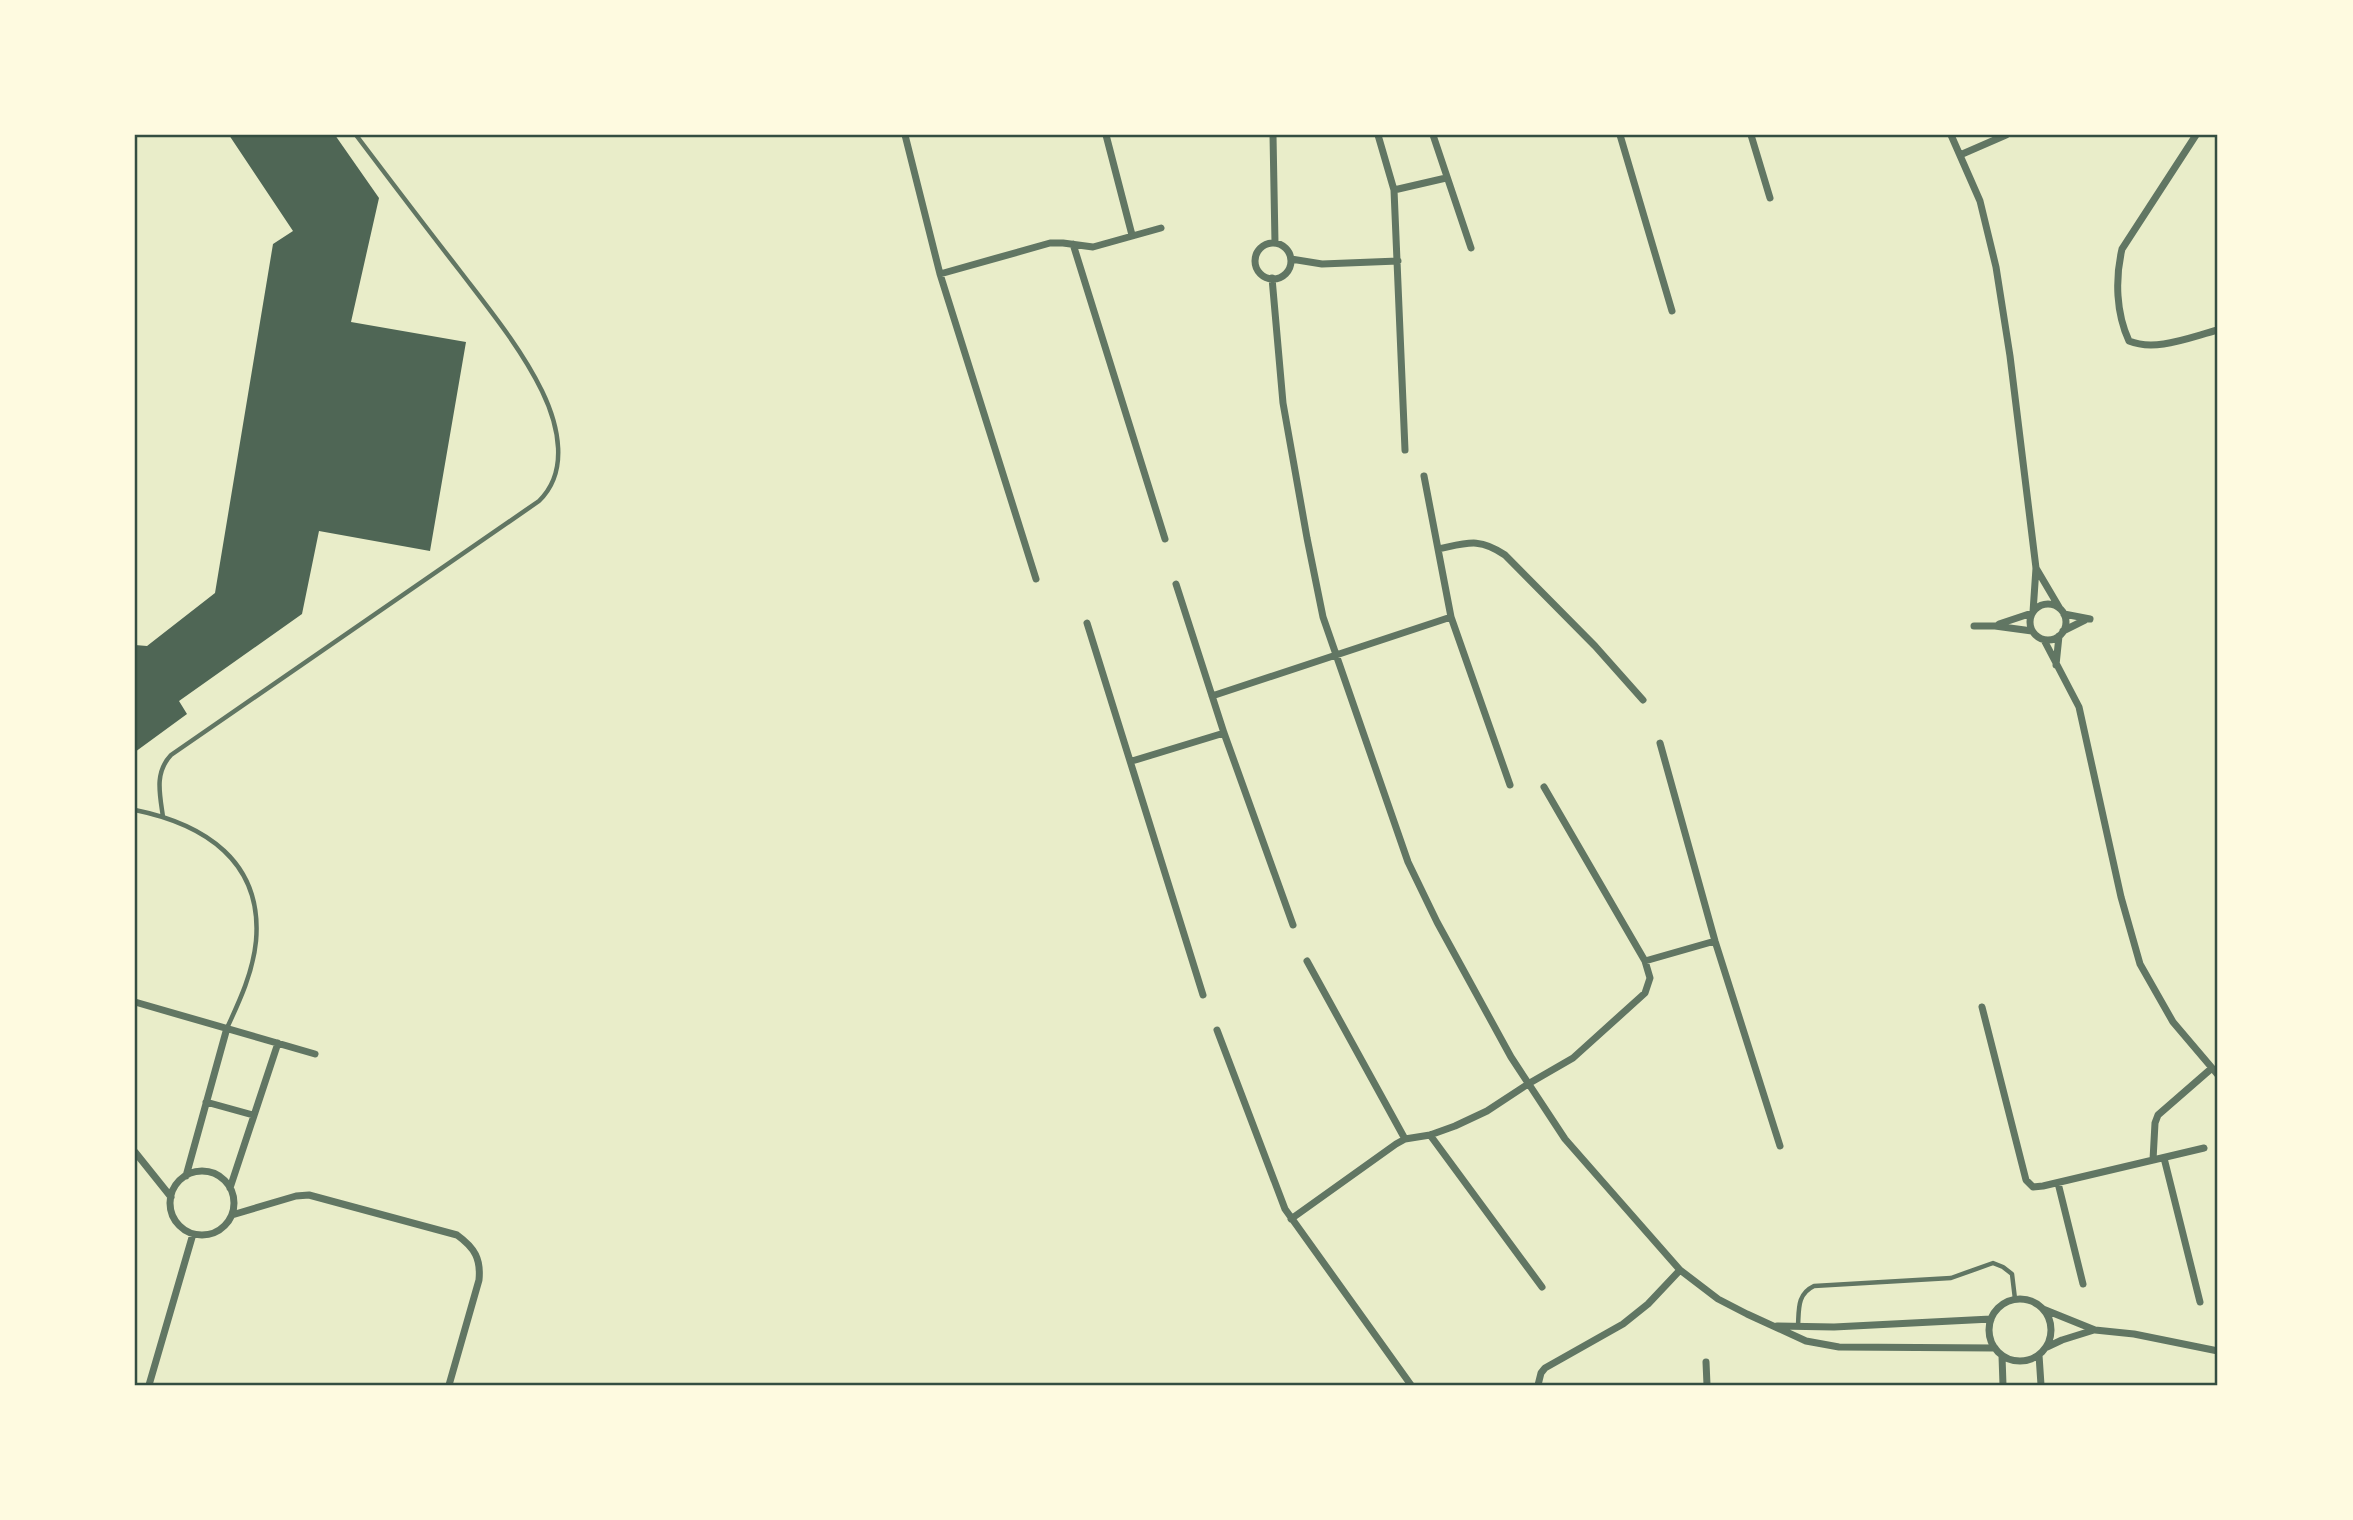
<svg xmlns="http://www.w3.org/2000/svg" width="2353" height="1520" font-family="'Work Sans',sans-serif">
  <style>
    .building { fill: #4f6655 }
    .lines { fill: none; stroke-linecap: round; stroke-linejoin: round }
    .service { stroke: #617663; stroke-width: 4.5 }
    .minor { stroke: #617663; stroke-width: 7 }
    .neatline { fill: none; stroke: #344e41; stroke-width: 2.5 }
  </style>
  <rect width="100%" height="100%" fill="#e9edc9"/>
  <path class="building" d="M229 135H335L379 198 351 322 466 342 430 551 319 531 302 614 179 701 187 714 135 752V645L147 646 215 593 273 244 293 231Z"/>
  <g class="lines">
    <path class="service" d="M135 810C204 824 263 861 256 941 253 972 240 1000 227 1028
      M163 817C160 795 154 773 171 755L539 501C569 472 559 426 542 391 521 348 489 309 460 271 425 226 390 180 356 135
      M1798 1326C1799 1309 1797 1294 1814 1286L1951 1278 1993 1263 2003 1267 2012 1274 2015 1299"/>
    <path class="minor" d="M905 135 940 274 1036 579
      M1106 135 1132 235
      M1273 135 1275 243
      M1378 135 1394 190 1405 450
      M1433 135 1471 248
      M1620 135 1672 311
      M1751 135 1770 198
      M1951 135 1980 201 1996 267 2010 356 2036 568 2033 612
      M2196 135 2122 249C2115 279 2116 313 2129 341 2156 352 2190 337 2218 330
      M1960 155 2006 135
      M1394 190 1446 178
      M1255 261a18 18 0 1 1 36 0a18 18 0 1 1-36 0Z
      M1073 244 1165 539
      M1291 259 1322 264 1398 261
      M940 274 1050 243H1063L1093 247 1161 228
      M1272 278 1283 403 1307 538 1323 617 1408 862 1437 922 1511 1057 1565 1139 1680 1270 1718 1299 1747 1314 1806 1341 1839 1347 1995 1348
      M1424 476 1451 617 1510 785
      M1438 549C1467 543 1479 537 1505 555L1595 646 1643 700
      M2036 568 2059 607
      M1176 584 1224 733 1293 925
      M2030 622a18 18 0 1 1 36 0a18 18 0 1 1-36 0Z
      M2064 614 2090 619
      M1087 623 1203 995
      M1999 624 2032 613
      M1974 626H1995L2032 631
      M2063 631 2085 620
      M2044 640 2079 707 2121 897 2140 964 2173 1022 2218 1075
      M2056 665 2059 636
      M1212 696 1451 617
      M1660 743 1715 941 1780 1146
      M1132 761 1224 733
      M1307 961 1405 1139
      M1645 961 1715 941
      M135 1002 315 1054
      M1982 1007 2026 1180 2033 1187 2043 1186 2204 1148
      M1217 1030 1285 1209 1411 1385
      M206 1102 253 1115
      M1430 1135 1542 1287
      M135 1152 171 1197
      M2164 1158 2200 1302
      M2153 1160 2155 1123 2158 1115 2212 1068
      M170 1203a32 32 0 1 1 64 0a32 32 0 1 1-64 0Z
      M186 1176 227 1028
      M2058 1183 2083 1284
      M230 1188 278 1043
      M232 1215 296 1196 309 1195 457 1235C475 1248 481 1259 479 1280L449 1385
      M1291 1219 1396 1144 1405 1139 1430 1135 1455 1126 1487 1111 1528 1084 1573 1058 1645 993 1650 978 1645 961 1544 787
      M1989 1330a31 31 0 1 1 62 0a31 31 0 1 1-62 0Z
      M2043 1309 2095 1330 2134 1334 2218 1351
      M1777 1326 1834 1327 1991 1319
      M2047 1347 2062 1340 2094 1330
      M2039 1355 2041 1385
      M2002 1356 2003 1385
      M1706 1362 1707 1385
      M149 1385 193 1234
      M1538 1385 1541 1373 1545 1368 1623 1324 1648 1304 1680 1270"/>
  </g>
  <rect width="2353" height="1520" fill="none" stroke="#fefae0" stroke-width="273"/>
  <rect x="136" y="136" width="2080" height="1248" class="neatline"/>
</svg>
